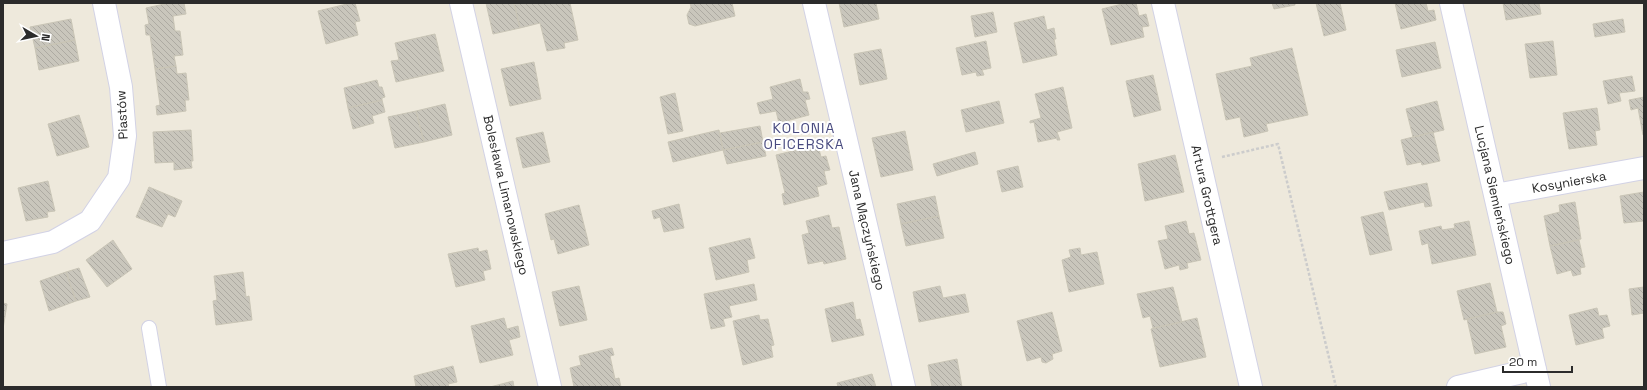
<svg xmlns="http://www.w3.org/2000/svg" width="1647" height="390" font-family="'Space Grotesk',sans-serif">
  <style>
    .building { fill: url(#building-back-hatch); stroke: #c9c5b6 }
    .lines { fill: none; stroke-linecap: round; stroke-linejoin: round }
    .service-casing { stroke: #d2d2e5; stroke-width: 16 }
    .minor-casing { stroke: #d2d2e5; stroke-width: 24 }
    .path { stroke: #ccc; stroke-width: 2.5; stroke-dasharray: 3 2; stroke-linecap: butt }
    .service { stroke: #fff; stroke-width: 14 }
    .minor { stroke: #fff; stroke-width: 22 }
    .labels { text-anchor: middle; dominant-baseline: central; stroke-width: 4; stroke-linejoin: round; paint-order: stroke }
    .street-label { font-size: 13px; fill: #2b2b2b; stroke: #fff }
    .neighbourhood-label { font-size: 14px; letter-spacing: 1px; fill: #484a7f; stroke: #fff }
  </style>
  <defs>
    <pattern id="building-back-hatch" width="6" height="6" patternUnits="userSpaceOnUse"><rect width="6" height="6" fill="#c9c6bc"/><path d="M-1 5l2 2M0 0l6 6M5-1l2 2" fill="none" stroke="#adaaa2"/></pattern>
  </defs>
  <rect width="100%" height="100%" fill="#eee9dc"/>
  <path class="building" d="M169 3H184L186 14 173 16 175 31H180L183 55 174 56 176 66 155 69 150 35H146L145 25 149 24 146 8Z
    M351 3H355L360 21 355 22 358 35 326 44 318 11Z
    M486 3H514L520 28 493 34Z
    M514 3H570L578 40 564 43 565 48 547 51 540 23 520 28Z
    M690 3H732L735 16 695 26 689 24 687 15 691 7Z
    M839 3H876L879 19 844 27Z
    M1126 3H1136L1139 16 1146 14 1149 26 1142 27 1144 37 1111 45 1102 9Z
    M1272 3H1295V5L1274 9Z
    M1316 3H1340L1346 30 1324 36Z
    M1395 3H1426L1428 11 1434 10 1436 20 1401 29Z
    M1503 3H1539L1541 14 1506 20Z
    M993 12 997 32 975 37 971 16Z
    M1044 16 1047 30 1054 28 1056 39H1054L1057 55 1023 63 1014 23Z
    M71 19 75 40 35 48 30 27Z
    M1623 19 1625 32 1595 37 1593 24Z
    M435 34 444 71 396 82 391 61 399 60 395 43Z
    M75 40 79 61 39 70 35 48Z
    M986 41 991 68 982 70 984 75 977 76 976 72 962 75 956 48Z
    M1553 41 1557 75 1530 78 1525 44Z
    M1435 42 1441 68 1402 77 1396 50Z
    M1292 48 1308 115 1266 124 1268 131 1244 137 1240 117 1226 120 1216 74 1252 66 1250 58Z
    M881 49 887 79 860 85 854 54Z
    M534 62 541 99 510 106 501 69Z
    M176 66 177 74 186 73 189 100H185L186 111 157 115 156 106 160 105 155 69Z
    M1153 75 1161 110 1134 117 1126 81Z
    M1632 76 1635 91 1619 93 1621 101 1608 104 1603 81Z
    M800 79 803 92H808L810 99 805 100 809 115 779 123 776 111 760 114 757 103 773 99 770 87Z
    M377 80 379 87H382L385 97 382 98V100L348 108 344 88Z
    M1063 87 1072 128 1057 132 1060 140H1057V138L1038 142 1034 122 1030 123V121L1041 118 1035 94Z
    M675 93 683 131 668 134 660 97Z
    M1644 97V134L1643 135 1638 108 1631 110 1629 100Z
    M382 100 385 112 372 116 374 123 353 129 348 108Z
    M999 101 1004 123 966 132 961 110Z
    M1437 101 1444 130 1413 137 1406 109Z
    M445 104 452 135 424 142 416 111Z
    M1597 108 1600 130 1595 131 1597 145 1569 149 1563 113Z
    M416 111 424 142 395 148 388 117Z
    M79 115 89 147 57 156 48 124Z
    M760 126 763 142 723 150 720 133Z
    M191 130 193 161H191L192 168 174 170V162L155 163 153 132Z
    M719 130 723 150 673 162 668 142Z
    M905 131 913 170 881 177 872 138Z
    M543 132 550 162 523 168 516 138Z
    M1433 132 1440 161 1422 165 1421 162 1407 165 1401 140Z
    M763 142 766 156 727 164 723 150Z
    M818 145 821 157 826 156 830 170 824 171 827 184 817 187 819 196 784 205 782 194 785 193 776 155Z
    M975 152 978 164 937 176 933 164Z
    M1175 155 1184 192 1145 201 1138 164Z
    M1018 166 1023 187 1002 192 997 171Z
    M48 181 55 211 47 212 48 217 26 221 18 188Z
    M1427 183 1432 206 1425 207 1424 202 1389 210 1384 192Z
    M149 187 182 201 175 217 168 214 162 227 136 217Z
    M1644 192V221L1624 223 1620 196Z
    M935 196 939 216 901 224 897 204Z
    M1575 202 1581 239 1550 246 1544 216 1560 212 1559 205Z
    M679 204 684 228 664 232 660 217 654 219 652 211Z
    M579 205 589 245 558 254 554 239 551 240 545 214Z
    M1383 212 1392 250 1370 255 1361 217Z
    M829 215 832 228 839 227 846 259 824 264 823 261 808 264 802 235 809 233 806 221Z
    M939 216 944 238 906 246 901 224Z
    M1186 221 1189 234 1194 233 1201 260 1187 263 1188 268 1180 270 1179 265 1165 269 1158 241 1168 239 1165 226Z
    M1469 221 1476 255 1432 264 1428 243 1422 245 1419 231 1441 226 1442 230 1455 228 1454 224Z
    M750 238 755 258 747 260 749 272 716 280 709 248Z
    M113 240 132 269 107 287 86 260Z
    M1579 240 1585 267 1580 268 1581 274 1573 276 1571 270 1557 274 1550 246Z
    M478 248 479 252 487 250 491 269 483 271 485 280 456 287 448 254Z
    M1080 248 1081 255 1097 252 1104 284 1069 292 1062 260 1071 257 1069 250Z
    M79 268 90 297 76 301 66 272Z
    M66 272 76 301 49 311 40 281Z
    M243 272 246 297 249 296 252 320 216 325 213 301 217 300 214 276Z
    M1490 283 1497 312 1464 320 1457 291Z
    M754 284 757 300 729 306 732 317 723 319 725 326 711 329 704 294Z
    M579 286 587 320 560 326 552 292Z
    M940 286 943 298 965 294 969 312 919 322 913 292Z
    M1173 287 1182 322 1153 328 1150 316 1143 318 1137 294Z
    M1644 287V313L1632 315 1629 289Z
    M853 302 856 320 860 319 864 335 832 342 825 309Z
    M3 303 7 304 3 329Z
    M1597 308 1599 316 1607 315 1610 326 1602 328 1604 338 1576 345 1569 315Z
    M1052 312 1062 351 1052 354 1053 359 1046 363 1042 362 1041 357 1027 361 1017 321Z
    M1497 312H1503L1506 324 1501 326 1506 347 1475 354 1467 319Z
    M759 315 760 320 768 319 774 345 771 346 773 357 743 365 733 321Z
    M504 318 507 329 518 326 520 337 509 340 513 355 480 363 471 326Z
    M1197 318 1206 357 1160 367 1151 329Z
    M612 348 614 355 610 356 615 379 619 378 621 387H574L570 368 581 365 579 356Z
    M957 359 962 387H932L928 365Z
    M453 366 457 382 448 384 449 387H416L414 376Z
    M872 374 876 387H838L837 383Z
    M513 381 514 387H490Z"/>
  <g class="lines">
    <defs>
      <path id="service" d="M149 328 159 387"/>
      <path id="minor" d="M461 3 550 387
        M814 3 904 387
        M1163 3 1251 387
        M1451 3 1539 387
        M1495 195 1644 168
        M3 253 53 242 90 221 119 178 125 136 121 87 104 3
        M1458 387 1535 369"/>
    </defs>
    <use href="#service" class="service-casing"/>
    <use href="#minor" class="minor-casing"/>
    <path class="path" d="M1222 157 1278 144 1336 387"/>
    <use href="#service" class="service"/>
    <use href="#minor" class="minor"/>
  </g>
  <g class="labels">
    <g class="street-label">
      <text transform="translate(122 115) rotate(-93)">Piastów</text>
      <text transform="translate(1569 182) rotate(-10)">Kosynierska</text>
      <text transform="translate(506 195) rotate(77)">Bolesława Limanowskiego</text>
      <text transform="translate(1207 195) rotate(77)">Artura Grottgera</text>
      <text transform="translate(1495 195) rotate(77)">Lucjana Siemieńskiego</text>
      <text transform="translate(867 230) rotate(77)">Jana Mączyńskiego</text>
    </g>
    <g class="neighbourhood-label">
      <text x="804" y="128">KOLONIA<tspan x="804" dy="16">OFICERSKA</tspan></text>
    </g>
  </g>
  <rect width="1647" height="390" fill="none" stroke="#2b2b2b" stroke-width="8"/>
  <g transform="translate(36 36) rotate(99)" stroke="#ffffff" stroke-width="3" paint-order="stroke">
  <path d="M0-3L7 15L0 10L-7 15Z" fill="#2b2b2b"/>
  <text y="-6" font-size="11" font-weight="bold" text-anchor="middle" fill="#2b2b2b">N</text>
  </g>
  <path d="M1503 366v6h69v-6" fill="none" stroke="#2b2b2b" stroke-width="2"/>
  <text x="1509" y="366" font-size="12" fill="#2b2b2b" stroke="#ffffff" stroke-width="3" paint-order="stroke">20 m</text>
</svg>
